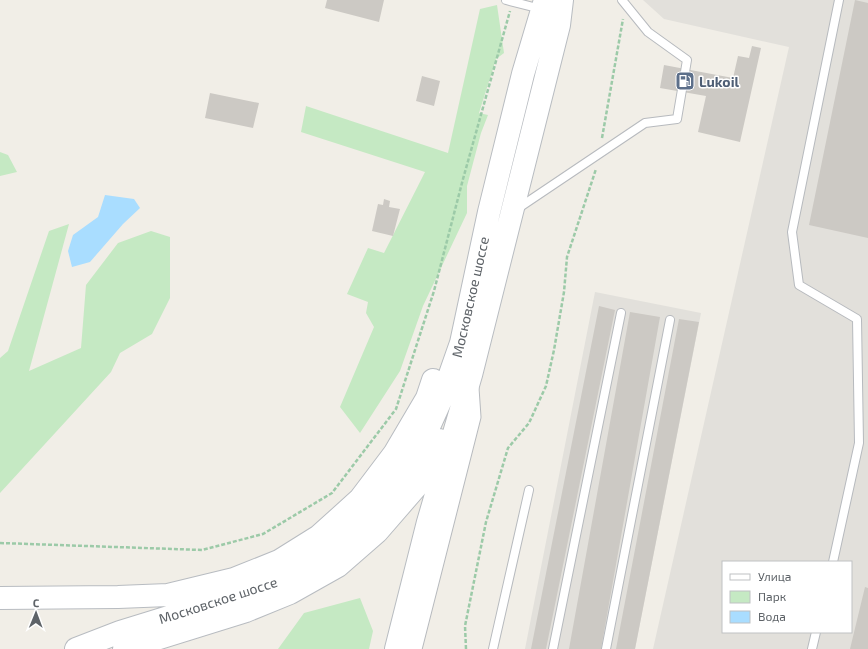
<svg xmlns="http://www.w3.org/2000/svg" width="868" height="649" font-family="'Exo 2',sans-serif">
  <style>
    .industrial { fill: #e2e0db; fill-rule: evenodd }
    .green { fill: #c5e9c3 }
    .water { fill: #a9ddff }
    .building { fill: #ccc9c4 }
    .lines { fill: none; stroke-linecap: round; stroke-linejoin: round }
    .service-casing { stroke: #b7babe; stroke-width: 10 }
    .minor-casing { stroke: #b7babe; stroke-width: 17 }
    .secondary-casing { stroke: #b8bcc1; stroke-width: 24 }
    .path { stroke: #9ccaa8; stroke-width: 2.5; stroke-dasharray: 4 2; stroke-linecap: butt }
    .service { stroke: #fff; stroke-width: 8 }
    .minor { stroke: #fff; stroke-width: 15 }
    .secondary { stroke: #fff; stroke-width: 22 }
    .labels { text-anchor: middle; dominant-baseline: central; stroke-width: 3; stroke-linejoin: round; paint-order: stroke }
    .service-label { font-size: 14px; font-weight: bold; fill: #4e5e75; stroke: #fff; text-anchor: start }
    .street-label { font-size: 14px; fill: #5e6368; stroke: #fff }
  </style>
  <rect width="100%" height="100%" fill="#f1eee7"/>
  <path class="industrial" d="M643 0H868V649H653L789 47 664 19ZM723 562H851V632H723Z
    M595 292 701 313 635 649H525Z"/>
  <path class="green" d="M497 5 504 53 496 59 479 113 488 115 481 133 467 186V213L423 306 400 371 360 433 340 407 374 327 366 313 368 302 347 294 368 248 384 253 425 172 301 132 306 106 448 153 480 9Z
    M0 152 8 155 17 172 0 176Z
    M69 224 29 371 81 348 86 285 118 243 151 231 170 237V298L152 334 120 353 111 372 0 493V358L8 351 49 231Z
    M360 598 373 631 369 649H278L304 613Z"/>
  <path class="water" d="M105 195 134 199 140 208 123 224 90 262 72 267 68 251 73 235 98 217Z"/>
  <path class="building" d="M327 0H384L379 22 325 8Z
    M855 0 868 3V238L809 225Z
    M752 46 761 48 740 142 698 132 706 96 660 88 664 65 733 78 738 56 749 58Z
    M422 76 440 81 434 106 416 101Z
    M210 93 259 103 253 128 205 118Z
    M384 199 390 201 389 207 400 209 393 236 372 231 378 204 383 205Z
    M599 306 615 310 546 649H531Z
    M630 312 660 317 601 649H569Z
    M679 319 699 322 635 649H616Z
    M865 587 868 588V649H850Z"/>
  <g class="lines">
    <defs>
      <path id="service" d="M506 0 541 9
        M517 209 645 123 677 119 687 60 648 32 622 0
        M833 562 859 443 857 319 799 285 792 232 839 0
        M493 649 529 490
        M553 649 621 313
        M606 649 670 320
        M812 649 816 632"/>
      <path id="minor" d="M414 649 473 417 471 388"/>
      <path id="secondary" d="M0 598 118 597 168 595 234 579 279 561 319 536 360 499 394 454 427 398 433 380
        M76 649 120 632 240 595 286 577 330 551 392 486 418 451 441 400 461 343 489 212 523 74 545 0
        M124 649 246 611 290 593 338 566 377 532 416 487 439 440
        M396 649 428 522 471 375 559 25 562 0"/>
    </defs>
    <use href="#service" class="service-casing"/>
    <use href="#minor" class="minor-casing"/>
    <use href="#secondary" class="secondary-casing"/>
    <path class="path" d="M602 138 623 19
      M0 543 202 550 263 534 332 493 396 409 434 291 463 179 510 11
      M466 649 465 626 486 522 508 448 529 423 546 386 554 350 564 292 567 257 596 169"/>
    <use href="#service" class="service"/>
    <use href="#minor" class="minor"/>
    <use href="#secondary" class="secondary"/>
  </g>
  <defs>
    <symbol id="fuel-square" viewBox="-11 -11 22 22"><rect x="-9" y="-9" width="18" height="18" rx="4" fill="#5c6f8a" stroke="#fff"/><path d="M-5.5-6h7V0h2V4h1.3V-2.5L3-4.5l.8-.8L6-3V5H2.5V1h-1V6h-7ZM-4.2-4.7v3.2H.2V-4.7Z" fill="#fff"/></symbol>
  </defs>
  <g fill-rule="evenodd">
    <use href="#fuel-square" x="674" y="70" width="22" height="22"/>
  </g>
  <g class="labels">
    <g class="service-label">
      <text x="699" y="81">Lukoil</text>
    </g>
    <g class="street-label">
      <text transform="translate(470 297) rotate(-77)">Московское шоссе</text>
      <text transform="translate(218 600) rotate(-18)">Московское шоссе</text>
    </g>
  </g>
  <rect x="722" y="561" width="130" height="72" fill="#ffffff" stroke="#bfc1c3"/>
  <rect x="730" y="574" width="20" height="6" fill="#ffffff" stroke="#bfc1c3"/>
  <text x="758" y="581" font-size="12" fill="#5e6368">Улица</text>
  <rect x="730" y="591" width="20" height="12" fill="#c5e9c3" stroke="#bfc1c3"/>
  <text x="758" y="601" font-size="12" fill="#5e6368">Парк</text>
  <rect x="730" y="611" width="20" height="12" fill="#a9ddff" stroke="#bfc1c3"/>
  <text x="758" y="621" font-size="12" fill="#5e6368">Вода</text>
  <g transform="translate(36 613) rotate(1)" stroke="#ffffff" stroke-width="3" paint-order="stroke">
  <path d="M0-3L7 15L0 10L-7 15Z" fill="#5e6368"/>
  <text y="-6" font-size="11" font-weight="bold" text-anchor="middle" fill="#5e6368">С</text>
  </g>
</svg>
